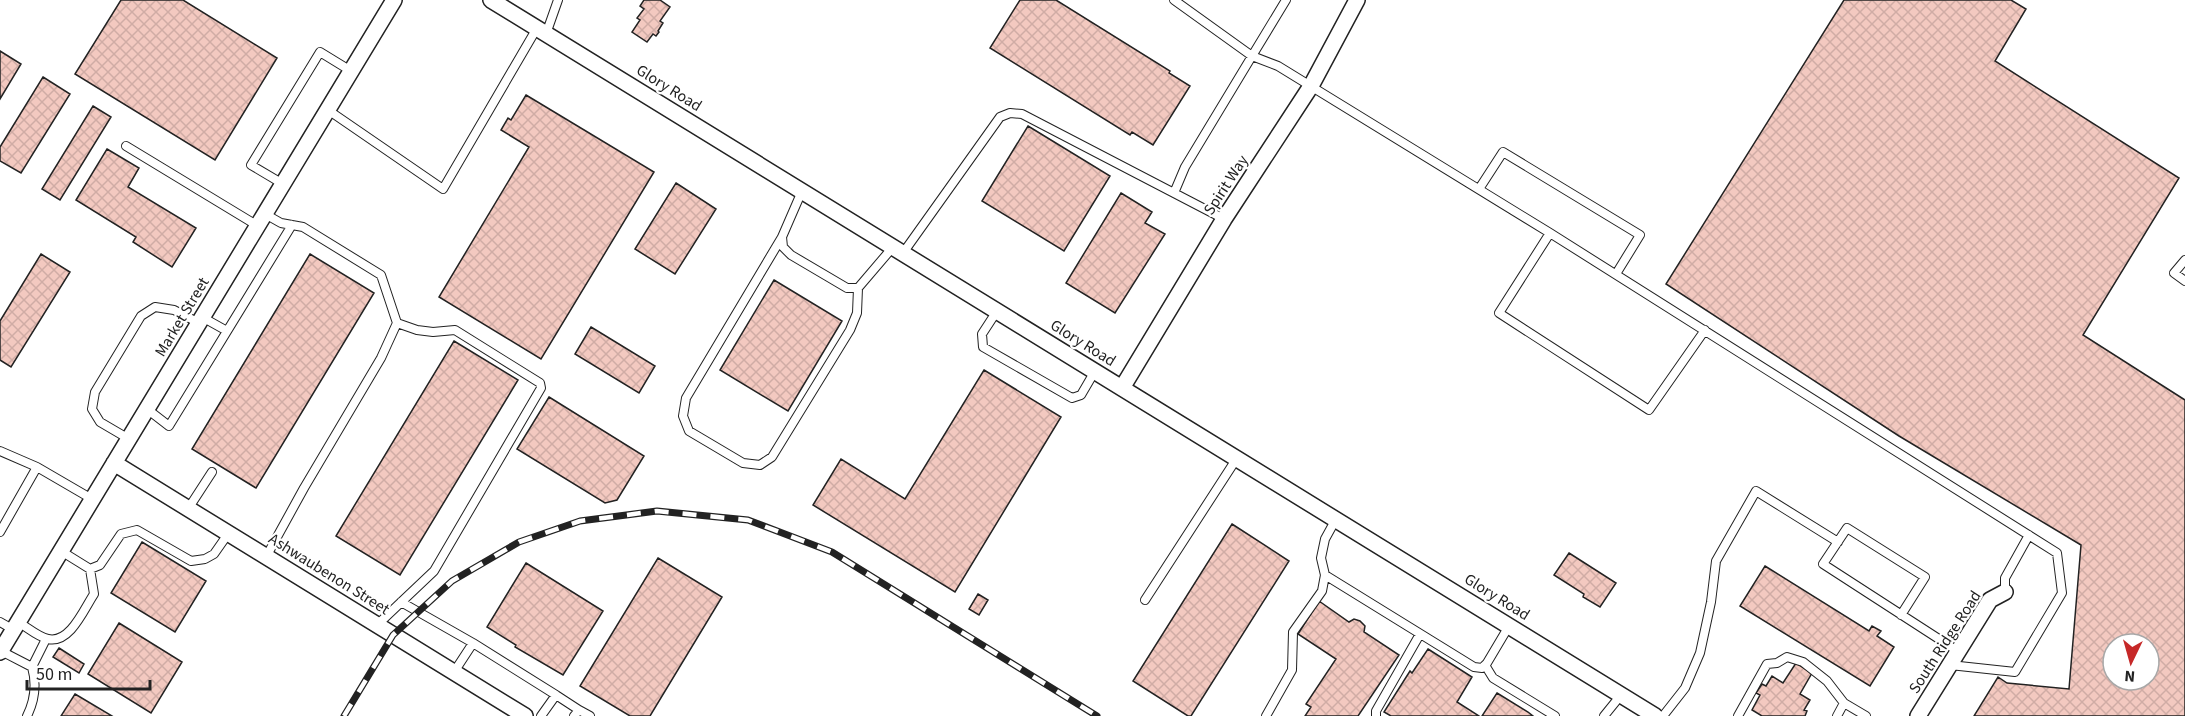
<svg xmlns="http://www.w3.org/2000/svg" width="2185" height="716" font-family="'Source Sans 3',sans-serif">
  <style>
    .building { fill: url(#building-cross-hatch); stroke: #222; stroke-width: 1.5; fill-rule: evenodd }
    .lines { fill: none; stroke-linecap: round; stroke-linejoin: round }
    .service-casing { stroke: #222; stroke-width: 10 }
    .minor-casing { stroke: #222; stroke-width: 18 }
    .service { stroke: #fff; stroke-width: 8 }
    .minor { stroke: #fff; stroke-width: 15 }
    .rail-casing { stroke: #222; stroke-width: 7 }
    .rail { stroke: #fff; stroke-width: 4.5; stroke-dasharray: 14; stroke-linecap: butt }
    .labels { text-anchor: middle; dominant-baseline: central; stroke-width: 4.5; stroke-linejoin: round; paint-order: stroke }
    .street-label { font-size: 16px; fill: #222; stroke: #fff }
  </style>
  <defs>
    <pattern id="building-cross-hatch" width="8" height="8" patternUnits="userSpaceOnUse" patternTransform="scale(1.5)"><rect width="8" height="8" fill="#f3c9c0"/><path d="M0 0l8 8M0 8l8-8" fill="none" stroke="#d0aca5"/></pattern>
  </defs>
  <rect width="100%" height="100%" fill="#fff"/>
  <path class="building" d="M121 0H183L277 58 215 160 75 74Z
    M644 0H660L670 7 660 21 663 23 658 31 659 32 656 36 653 34 647 42 632 32 640 20 637 18 644 9 640 6Z
    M1020 0H1056L1170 71 1169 73 1190 86 1153 145 1132 132 1130 135 990 48Z
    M1844 0H2011L2026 9 1995 61 2179 178 2083 335 2185 400V716H1974L1998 677 2007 683 2069 689 2081 545 1899 436 1666 284ZM2113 644H2149V680H2113Z
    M0 51 21 64 0 99Z
    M43 77 70 94 21 173 0 161V147Z
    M526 95 654 172 541 359 439 297 529 147 501 130 508 118 511 120Z
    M93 106 111 117 60 200 42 189Z
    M1028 126 1110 176 1064 251 982 201Z
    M107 149 139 168 128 187 196 228 172 267 133 242 136 237 76 200Z
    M676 183 716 209 675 274 635 249Z
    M1121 193 1152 212 1145 223 1165 234 1115 313 1066 283Z
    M41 254 70 272 11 367 0 360V321Z
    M310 254 374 293 256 488 192 449Z
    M774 280 842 321 788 411 720 370Z
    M591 327 655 366 639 393 575 354Z
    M454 341 518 380 400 575 336 536Z
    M984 370 1061 417 955 592 813 505 841 459 905 499Z
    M549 397 644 456 617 500 605 503 517 449Z
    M1232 524 1289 561 1191 716H1188L1133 681Z
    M142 542 206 581 175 632 111 593Z
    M1569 553 1616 583 1600 607 1583 597 1584 594 1554 575Z
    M658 558 722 597 650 716H630L580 686Z
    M526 563 603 611 563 675 515 647 516 645 487 627Z
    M1765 566 1869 631 1872 626 1881 631 1877 636 1894 647 1870 686 1740 606Z
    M978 594 988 600 979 615 969 609Z
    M1319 601 1349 622 1354 619 1360 621 1365 626 1364 632 1399 655 1358 716H1305L1311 707 1306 704 1336 659 1298 634Z
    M119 623 182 662 151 713 88 674Z
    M59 648 84 664 79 673 53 657Z
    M1428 649 1472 677 1457 702 1479 716H1391L1384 712 1410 671 1412 673Z
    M1796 663 1812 673 1800 694 1810 700 1804 710 1807 711 1805 716H1762L1752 710 1760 695 1756 693 1762 684 1766 686 1772 676 1783 683Z
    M1497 693 1528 712 1533 716H1482Z
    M75 694 112 716H61Z"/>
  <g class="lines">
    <defs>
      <path id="service" d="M1174 0 1252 56 1286 0
        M546 34 558 0
        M328 110 443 189 537 28
        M126 146 258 226
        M283 184 251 165 320 52 351 71
        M1479 189 1503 152 1640 235 1616 274
        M802 191 782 237 783 247 791 255 847 288H858L893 247
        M1174 193 1185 167 1252 56 1278 66 1550 233 2057 553 2062 593 2015 672 1950 665
        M265 214 281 223 303 227 381 275 397 323 381 358 304 488 266 557
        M1550 233 1499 313 1649 410 1705 330
        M782 237 686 398 683 416 689 431 743 463 760 465 772 457 850 330 857 313 858 288
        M903 253 1000 117 1010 113 1022 114 1224 219
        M2185 260 2174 273 2185 281
        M997 311 982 334 983 347 1072 398 1081 395 1095 371
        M202 317 227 331
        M147 409 169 426 292 225
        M129 439 100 422 92 409 95 392 141 316 155 307 174 310 199 323
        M0 451 37 467 92 499
        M188 509 212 472
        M0 532 37 467
        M61 551 90 569 100 565 121 534 137 530 191 561 205 559 214 554 228 534
        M1325 575 1474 667 1482 668 1487 663 1509 626
        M2005 592V578L2029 535
        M1145 600 1237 458
        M401 602 473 643
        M1901 615 1925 577 1847 528 1823 564 1959 652
        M0 622 14 630
        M18 622C27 627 38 637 48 639 70 644 84 609 94 594L90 569
        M377 625 434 571 541 388 540 383 455 330 433 332 417 330 397 323
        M1 651 32 667C37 685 35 700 27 716
        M1485 665 1493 678 1555 716
        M32 667 46 639
        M454 672 473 643 556 695
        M541 716 556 695 579 710
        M574 716 579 710 590 716
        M1266 716 1292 670 1293 632 1322 591 1325 575 1321 558 1325 539 1336 519
        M1376 716V711L1420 634
        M1604 716 1621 695
        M1663 716 1685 688 1700 653 1711 602 1716 561 1756 491 1838 542
        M1738 716 1767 664 1777 663 1787 657 1803 662 1827 681 1844 703 1866 716
        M1837 716 1844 703"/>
      <path id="minor" d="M491 0 1655 716
        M1122 388 1224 219 1311 86 1357 0
        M114 463 525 716
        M0 652 394 0
        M1918 716 1990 600 2005 592"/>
    </defs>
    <use href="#service" class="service-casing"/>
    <use href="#minor" class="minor-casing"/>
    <use href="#service" class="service"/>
    <use href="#minor" class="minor"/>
    <defs>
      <path id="rail" d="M344 716 393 635 452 581 519 542 580 521 657 511 748 520 832 552 1097 716"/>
    </defs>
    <use href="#rail" class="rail-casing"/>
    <use href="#rail" class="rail"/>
  </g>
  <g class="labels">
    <g class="street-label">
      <text transform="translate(669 88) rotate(32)">Glory Road</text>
      <text transform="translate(1226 185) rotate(-57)">Spirit Way</text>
      <text transform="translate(182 317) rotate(-59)">Market Street</text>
      <text transform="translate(1083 343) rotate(32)">Glory Road</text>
      <text transform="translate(329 574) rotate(32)">Ashwaubenon Street</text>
      <text transform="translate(1497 597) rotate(32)">Glory Road</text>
      <text transform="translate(1945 642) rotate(-57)">South Ridge Road</text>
    </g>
  </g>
  <g transform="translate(2131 662) rotate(185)"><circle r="28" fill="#ffffff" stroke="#a7a7a7" stroke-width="1.5"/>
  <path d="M0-4.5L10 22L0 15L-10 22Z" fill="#c62828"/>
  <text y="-9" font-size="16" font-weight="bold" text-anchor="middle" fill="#222222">N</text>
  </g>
  <path d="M27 680v9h123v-9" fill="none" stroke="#222222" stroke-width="3"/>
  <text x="36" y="680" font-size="18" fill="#222222" stroke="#ffffff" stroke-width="4.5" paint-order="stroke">50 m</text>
</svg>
